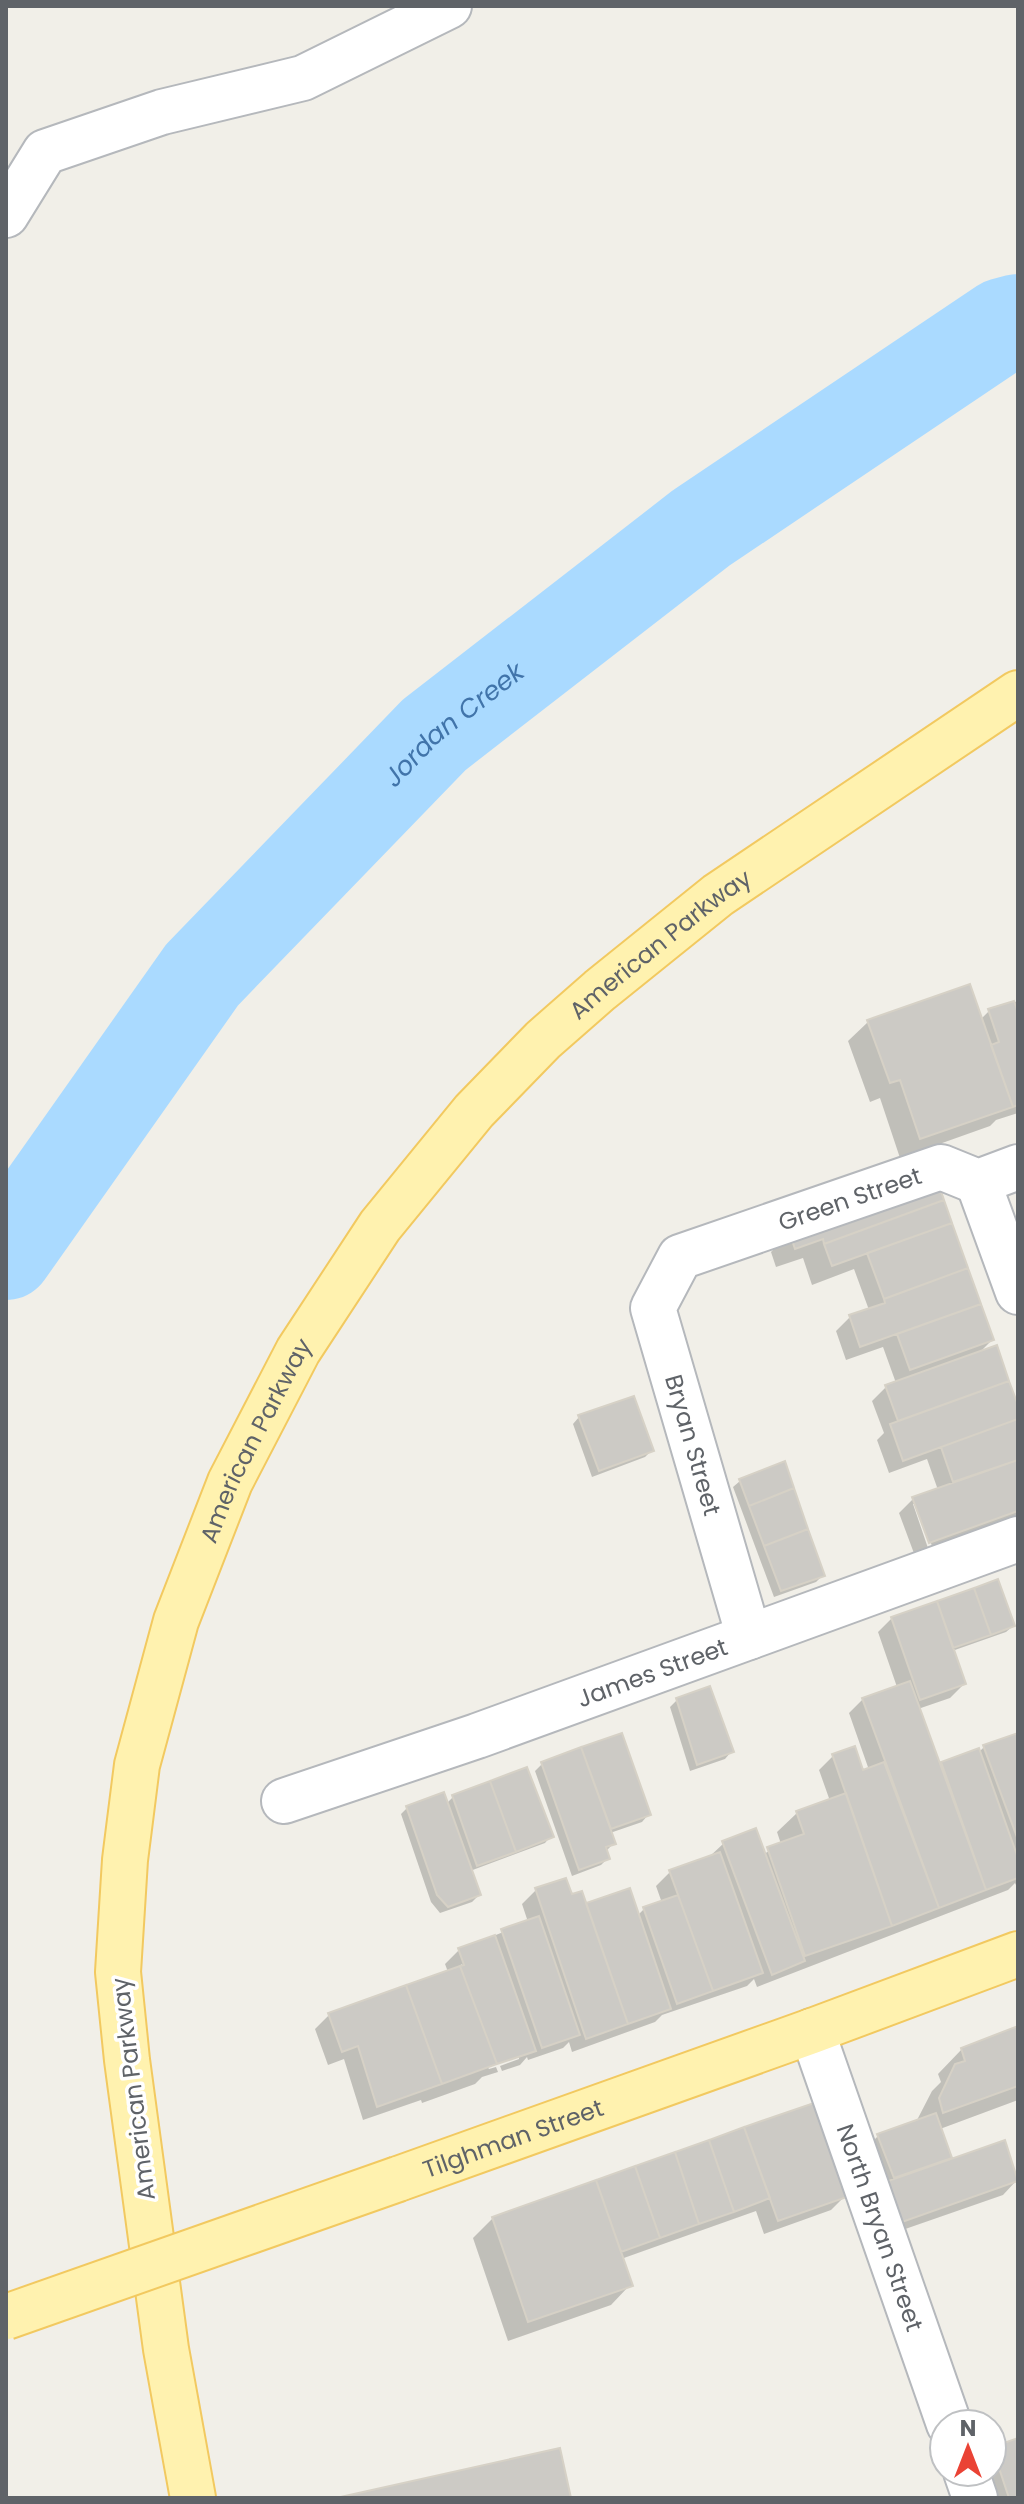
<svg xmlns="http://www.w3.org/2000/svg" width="1024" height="2504" font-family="Poppins,sans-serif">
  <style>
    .shadow { fill: #0003 }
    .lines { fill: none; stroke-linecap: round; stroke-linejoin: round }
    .river { stroke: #aadaff; stroke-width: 94 }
    .building { fill: #cccac5; stroke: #d6d1c6; stroke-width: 2 }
    .minor-casing { stroke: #b5b8bc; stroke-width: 48 }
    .major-casing { stroke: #f2c960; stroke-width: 48 }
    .minor { stroke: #fff; stroke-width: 44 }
    .major { stroke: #fff2af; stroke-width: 44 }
    .major-bridge-casing { stroke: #f2c960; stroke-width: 48; stroke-linecap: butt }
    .major-bridge { stroke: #fff2af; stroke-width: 44 }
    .labels { text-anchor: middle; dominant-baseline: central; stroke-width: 7; stroke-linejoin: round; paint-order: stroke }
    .street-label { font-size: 24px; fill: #5f6368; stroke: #fff }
    .water-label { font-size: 26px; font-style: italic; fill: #4174aa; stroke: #fff }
  </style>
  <rect width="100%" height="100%" fill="#f1efe8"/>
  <path class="shadow" d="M1018 1001V1113L996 1120 990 1126 900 1158 880 1098 870 1102 848 1041 868 1022 980 1020 989 1011Z
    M935 1180 992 1340 978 1354 995 1347 1018 1411V1519L933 1549 917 1504H913L929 1551 915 1556 899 1513 913 1499 938 1490 927 1459 889 1473 877 1440 884 1433 872 1401 886 1387 896 1383 883 1347 846 1360 836 1331 850 1317 869 1310 854 1269 812 1285 803 1258 776 1267 771 1252 791 1232Z
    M579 1417 652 1450 645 1457 592 1477 573 1424Z
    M740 1481 823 1575 816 1582 774 1597 733 1487Z
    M892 1618 1013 1626 1006 1632 952 1651 964 1684 950 1698 918 1709 940 1765 977 1751 978 1753 984 1747 1018 1735V1889L1015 1883 1008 1890 757 1987 754 1979 747 1986 662 2015 655 2022 572 2052 569 2042 563 2048 528 2060 527 2057 520 2065 502 2071 500 2066 519 2059V2055L499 2062 462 1964 459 1967 487 2066 489 2069 496 2067 498 2072 482 2077 475 2084 422 2103 421 2100 363 2120 344 2059 328 2065 315 2029 329 2015 448 1972 445 1964 459 1950 528 1922 522 1904 536 1890 565 1880 571 1897 584 1906 637 1916 644 1909 662 1903 656 1886 670 1872 708 1858 724 1843 764 1854 781 1844 777 1832 797 1813 830 1801 819 1770 833 1756 862 1772 869 1770 849 1713 863 1699 897 1687 878 1632Z
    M677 1700 731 1752 725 1759 690 1771 670 1707Z
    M620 1736 648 1815 642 1822 610 1833 614 1843 607 1850 608 1858 601 1865 572 1876 535 1771 542 1764Z
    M453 1797 551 1836 545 1843 470 1871 479 1895 472 1902 440 1913 431 1902 401 1814 408 1807 446 1804Z
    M1018 2029V2100L940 2129 950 2158 944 2164 1017 2180 1003 2195 888 2235 871 2143 878 2136 916 2122 932 2091 941 2082 938 2074 962 2049Z
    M813 2105 845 2196 831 2210 764 2234 756 2211 621 2259 630 2285 611 2305 508 2341 473 2238 493 2218Z
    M1018 2440V2498H977L969 2472H992V2449Z"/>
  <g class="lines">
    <path class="river" id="s1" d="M6 1253 202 975 434 735 701 528 1003 325 1018 321"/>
  </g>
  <path class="building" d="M970 984 1013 1107 920 1139 900 1080 890 1083 867 1020Z
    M1014 1001 1018 1012V1105L1013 1107 991 1045 999 1042 988 1009Z
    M936 1177 944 1200 824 1244 823 1239 795 1249 789 1231Z
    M944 1200 952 1223 832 1266 824 1244Z
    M952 1223 968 1268 884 1299 867 1253Z
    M968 1268 981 1304 860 1347 849 1315 885 1303 884 1299Z
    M981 1304 994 1340 910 1370 897 1334Z
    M997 1345 1009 1381 898 1421 885 1385Z
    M1009 1381 1018 1405V1419L903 1461 890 1424Z
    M634 1396 654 1451 599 1471 578 1415Z
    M1018 1419V1460L953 1482 941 1447Z
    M1018 1460V1511L929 1543 912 1497Z
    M785 1461 794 1488 749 1506 739 1479Z
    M794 1488 808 1529 764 1546 749 1506Z
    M808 1529 825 1576 781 1591 764 1546Z
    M998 1579 1015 1626 991 1635 974 1588Z
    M974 1588 991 1635 953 1648 937 1601Z
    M937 1601 966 1684 920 1700 891 1617Z
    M910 1681 986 1890 939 1908 862 1698Z
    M710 1686 734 1752 697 1765 676 1698Z
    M622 1733 651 1815 611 1829 581 1747Z
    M1018 1733V1840L983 1745Z
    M855 1746 863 1770 884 1762 939 1908 892 1926 832 1754Z
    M581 1747 616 1844 606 1847 610 1859 579 1870 541 1762Z
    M979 1748 1018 1858V1878L986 1890 941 1762Z
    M527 1767 554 1837 516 1852 490 1781Z
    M490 1781 516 1852 477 1866 452 1795Z
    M444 1792 481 1895 448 1907 437 1895 406 1806Z
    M846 1793 892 1926 805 1956 767 1847 804 1834 796 1811Z
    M756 1828 805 1961 772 1975 722 1841Z
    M720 1852 763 1973 713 1991 669 1870Z
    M566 1878 572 1894 582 1891 628 2024 586 2039 535 1888Z
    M630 1888 671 2009 628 2024 586 1903Z
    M678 1895 713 1991 677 2004 643 1907Z
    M539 1916 580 2035 542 2048 501 1929Z
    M495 1935 536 2051 497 2064 460 1966 464 1965 458 1948Z
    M460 1966 497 2064 442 2084 406 1985Z
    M406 1985 442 2084 377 2107 358 2046 342 2052 328 2013Z
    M1018 2026V2086L943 2113 939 2098 955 2064 965 2061 961 2048Z
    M814 2103 847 2197 778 2221 744 2127Z
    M936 2113 952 2158 894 2178 877 2134Z
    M744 2127 770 2198 734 2212 709 2140Z
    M709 2140 734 2212 699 2224 675 2152Z
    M1005 2140 1018 2181 902 2222 888 2181Z
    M675 2152 699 2224 660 2238 635 2166Z
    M635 2166 660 2238 621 2252 596 2180Z
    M596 2180 633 2286 528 2322 492 2217Z
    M1018 2438V2498H1009L992 2447Z
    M560 2448 571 2498H336Z"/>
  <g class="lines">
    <defs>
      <g id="minor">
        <path d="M6 215 45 152 162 112 303 78 449 6"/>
        <path d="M978 1182 1018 1292"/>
        <path id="s2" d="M749 1637 653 1308 680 1257 941 1167 978 1182 1018 1167"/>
        <path id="s3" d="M284 1801 477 1736 1018 1539"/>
        <path id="s4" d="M812 2031 949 2424"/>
        <path d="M966 2472 975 2498"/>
      </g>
      <g id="major">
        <path id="s5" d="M398 2179 812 2031 1018 1954"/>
        <path id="s6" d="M193 2498 166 2349 127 2060 118 1972 125 1860 137 1765 176 1621 230 1482 298 1351 380 1226 474 1111 543 1040 600 990 718 895 1018 693"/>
      </g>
    </defs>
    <use href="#minor" class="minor-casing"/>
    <use href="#major" class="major-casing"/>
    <use href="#minor" class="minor"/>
    <use href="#major" class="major"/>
    <defs>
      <path id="major-bridge" d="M6 2317 398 2179"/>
    </defs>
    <use href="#major-bridge" class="major-bridge-casing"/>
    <use href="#major-bridge" class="major-bridge"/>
  </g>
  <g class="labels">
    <g class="street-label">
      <text stroke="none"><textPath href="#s6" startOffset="1734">American Parkway</textPath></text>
      <text stroke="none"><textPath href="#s2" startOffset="580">Green Street</textPath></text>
      <text stroke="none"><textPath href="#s6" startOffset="1086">American Parkway</textPath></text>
      <text transform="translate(693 1445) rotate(74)">Bryan Street</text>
      <text stroke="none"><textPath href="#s3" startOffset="390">James Street</textPath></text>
      <text transform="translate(133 2089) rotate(-97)">American Parkway</text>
      <text stroke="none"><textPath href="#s5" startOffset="122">Tilghman Street</textPath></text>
      <text stroke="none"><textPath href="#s4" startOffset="208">North Bryan Street</textPath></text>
    </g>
    <g class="water-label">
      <text stroke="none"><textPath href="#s1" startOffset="696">Jordan Creek</textPath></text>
    </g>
  </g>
  <rect width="1024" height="2504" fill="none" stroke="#5f6368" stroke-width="16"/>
  <g transform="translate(968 2448)"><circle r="38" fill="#ffffff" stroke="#bfc1c3" stroke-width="2"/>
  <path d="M0-6L14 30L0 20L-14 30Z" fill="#ea4335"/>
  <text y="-12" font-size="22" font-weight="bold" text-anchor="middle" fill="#5f6368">N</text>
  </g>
</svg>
